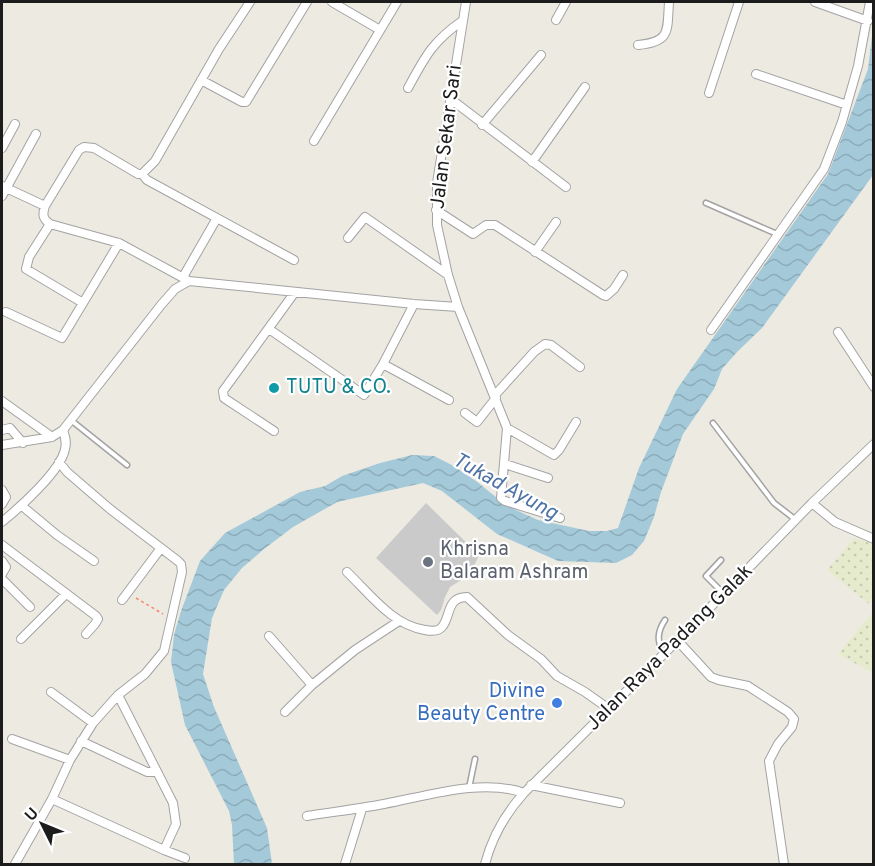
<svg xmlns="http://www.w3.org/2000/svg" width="875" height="866" font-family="Overpass,sans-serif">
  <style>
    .religious { fill: #cacaca }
    .farmland { fill: url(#farmland-dots) }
    .water { fill: url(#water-waves) }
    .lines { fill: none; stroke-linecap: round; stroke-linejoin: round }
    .service-casing { stroke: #a3a3a3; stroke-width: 7 }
    .minor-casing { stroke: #a3a3a3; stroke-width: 10 }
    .path { stroke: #f2876e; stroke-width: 1.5; stroke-dasharray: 3 3; stroke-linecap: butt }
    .service { stroke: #fff; stroke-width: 4 }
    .minor { stroke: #fff; stroke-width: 8 }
    .culture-dot { fill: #0f9aa8; stroke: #fff; stroke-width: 2 }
    .worship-dot { fill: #6b7280; stroke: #fff; stroke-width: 2 }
    .shop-dot { fill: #3f7fe0; stroke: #fff; stroke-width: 2 }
    .labels { text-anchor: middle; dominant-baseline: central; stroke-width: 4.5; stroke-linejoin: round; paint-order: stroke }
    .street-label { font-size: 20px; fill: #1c1c1c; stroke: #fff }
    .culture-label { font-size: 20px; fill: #0d838f; stroke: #fff; text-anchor: start }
    .worship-label { font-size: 20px; fill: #5b616d; stroke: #fff; text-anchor: start }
    .shop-label { font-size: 20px; fill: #366cbe; stroke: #fff; text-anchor: end }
    .water-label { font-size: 21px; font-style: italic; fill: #4e73a6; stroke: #fff }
  </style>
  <defs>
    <pattern id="farmland-dots" width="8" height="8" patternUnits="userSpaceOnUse" patternTransform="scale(1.5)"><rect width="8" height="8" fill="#e7ebce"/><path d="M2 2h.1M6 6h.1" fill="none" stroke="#c6c9b0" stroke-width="1.8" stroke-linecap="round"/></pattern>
    <pattern id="water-waves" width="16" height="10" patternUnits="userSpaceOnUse" patternTransform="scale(1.5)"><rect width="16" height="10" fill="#a4c9d9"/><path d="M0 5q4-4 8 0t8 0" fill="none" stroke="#8dacba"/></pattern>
  </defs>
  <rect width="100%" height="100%" fill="#edeae2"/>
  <path class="religious" d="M426 503 479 555 474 566 466 577 450 587 445 597 441 610 437 615 376 558Z"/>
  <path class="farmland" d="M854 538 873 544V598L869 604 827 570Z
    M872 613H874L873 673 838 654Z"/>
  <path class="water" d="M873 28V175L762 328 738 351 722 369 714 389 683 434 661 492 654 517 644 541 632 555 616 563 558 561 497 534 442 491 423 483 337 502 293 527 264 549 242 568 224 590 212 618 203 674 214 707 267 828 272 864H234L232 825 229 811 185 725 171 662 174 635 181 611 200 561 225 533 300 492 325 486 342 476 380 463 412 455 434 456 450 464 476 481 507 506 538 520 589 531H607L618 528 639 468 677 389 828 174 868 69Z"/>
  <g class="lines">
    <defs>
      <path id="service" d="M706 203 777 234
        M72 421 127 465
        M713 423 774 503 796 520
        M721 560 706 576 723 593
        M663 653C657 641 657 632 665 620
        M469 788 475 759"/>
      <path id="minor" d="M332 2 380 30
        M466 2 437 183V225L448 275 458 307 507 428 501 498 505 501 560 518
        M815 2 868 21
        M556 20 566 2
        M638 45C671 42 667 31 669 2
        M756 74 847 105
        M201 80 242 102H246L307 2
        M408 88C425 57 432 42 462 21
        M709 93 739 2
        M452 100 566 187
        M482 125 541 55
        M314 141 397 2
        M2 148 15 124
        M532 162 585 87
        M142 174 155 161 219 49 250 2
        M2 186 45 206
        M2 196 36 134
        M436 210 473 234 486 225H495L603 295 606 296 614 289 623 275
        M50 224 29 257 26 269 83 303
        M348 238 365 217 448 275
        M535 252 556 222
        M183 277 217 218
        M189 281 119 243 50 224C43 219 42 215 45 206L79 150 84 147 94 148 138 174H142L147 180 294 260
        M6 312 62 338 119 243
        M269 329 364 395 383 364 414 304
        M711 330 824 169 842 122 858 66 870 2
        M838 332 874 387
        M383 364 449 400
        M495 395 534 352 545 344 551 345 580 367
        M2 401 52 437
        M465 413 477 422 496 398
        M507 428 554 455 559 450 576 422
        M2 430 10 428 23 443
        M274 431 224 398 223 391 295 292
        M2 445 52 437 63 430 161 305 175 289 189 281 414 304 458 307
        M505 464 548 478
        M2 490 6 497 2 504
        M812 503 835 522 874 539
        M22 506 57 535 94 561
        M2 522C19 508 61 471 65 449 67 442 65 436 63 430
        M2 545 96 616 98 619 95 624 86 634
        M2 561 6 567 2 574
        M347 572C370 594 392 625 425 630 430 631 438 632 442 627 451 617 446 597 467 597L508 635 541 659 557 676 585 692 609 709
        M2 579 30 607
        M122 600 161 548
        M269 636 312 685 355 650 399 621
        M21 639 66 594
        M677 640 711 677 719 680 748 686 788 712 794 719 792 727 778 744 769 761 784 864
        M51 692 93 723
        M285 712 312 685
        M12 739 70 760
        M81 741 147 772H157
        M531 785 620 803
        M52 799 164 850 176 824 173 803 118 695
        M307 816C332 812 358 809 384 804 427 796 482 778 524 793
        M164 850 185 858
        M15 864 52 799 70 760 93 723 118 695 145 674 164 651 182 572 181 564 178 561 110 509 67 472 59 462
        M345 864 362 809
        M485 864C492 837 505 814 524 793L696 622 812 503 874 444"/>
    </defs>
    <use href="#service" class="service-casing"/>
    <use href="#minor" class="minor-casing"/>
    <path class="path" d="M136 598 163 614"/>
    <use href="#service" class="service"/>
    <use href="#minor" class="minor"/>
  </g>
  <circle class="culture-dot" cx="274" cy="388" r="6"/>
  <circle class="worship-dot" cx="428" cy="562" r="6"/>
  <circle class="shop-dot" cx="557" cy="703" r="6"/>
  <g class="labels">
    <g class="street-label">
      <text transform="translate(447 137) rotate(-83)">Jalan Sekar Sari</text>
      <text transform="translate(670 648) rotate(-45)">Jalan Raya Padang Galak</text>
    </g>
    <g class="culture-label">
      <text x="286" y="388">TUTU &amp; CO.</text>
    </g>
    <g class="worship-label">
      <text x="440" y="550">Khrisna<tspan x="440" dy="23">Balaram Ashram</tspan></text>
    </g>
    <g class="shop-label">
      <text x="545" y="692">Divine<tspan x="545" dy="23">Beauty Centre</tspan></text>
    </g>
    <g class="water-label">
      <text transform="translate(505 487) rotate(29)">Tukad Ayung</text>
    </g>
  </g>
  <rect width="875" height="866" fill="none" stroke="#1c1c1c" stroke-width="6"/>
  <g transform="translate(42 824) rotate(313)" stroke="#ffffff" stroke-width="4.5" paint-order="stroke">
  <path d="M0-4.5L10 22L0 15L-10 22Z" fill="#1c1c1c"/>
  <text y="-9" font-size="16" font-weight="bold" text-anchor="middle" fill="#1c1c1c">U</text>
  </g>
</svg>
